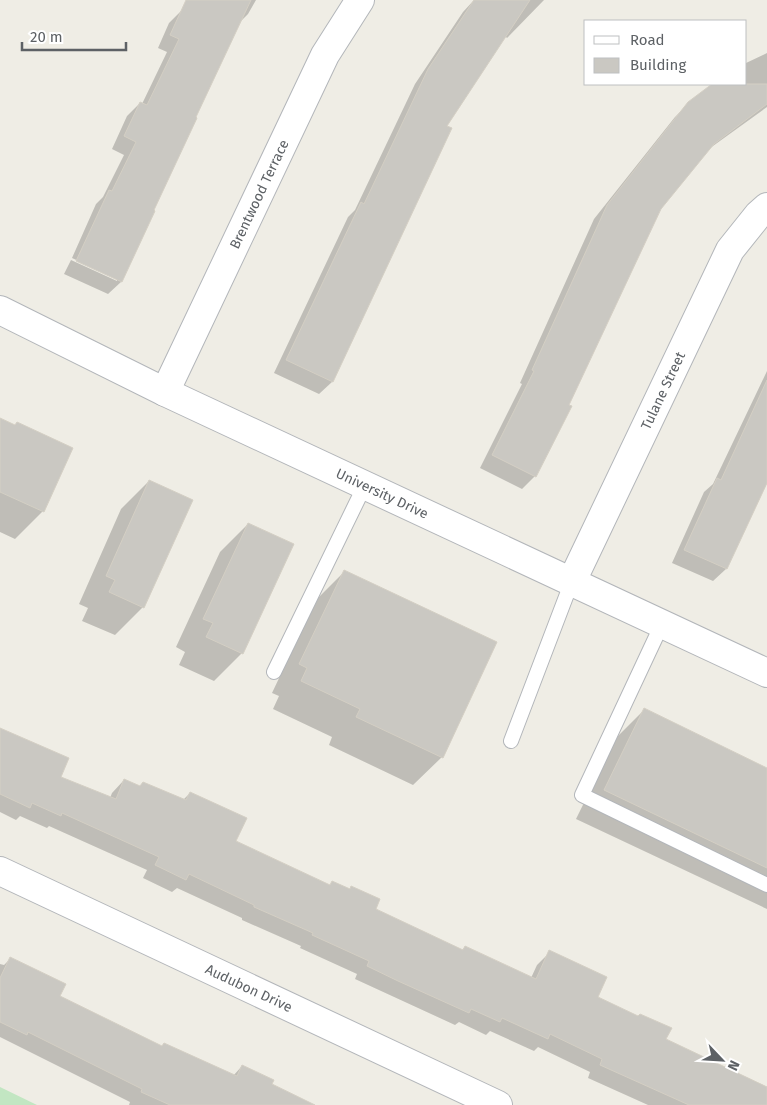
<svg xmlns="http://www.w3.org/2000/svg" width="767" height="1105" font-family="'Fira Sans',sans-serif">
  <style>
    .green { fill: #c2e6c2 }
    .shadow { fill: #0003 }
    .building { fill: #cac8c2; stroke: #d4cfc4 }
    .lines { fill: none; stroke-linecap: round; stroke-linejoin: round }
    .service-casing { stroke: #b3b6ba; stroke-width: 16 }
    .minor-casing { stroke: #b3b6ba; stroke-width: 30 }
    .service { stroke: #fff; stroke-width: 14 }
    .minor { stroke: #fff; stroke-width: 28 }
    .labels { text-anchor: middle; dominant-baseline: central; stroke-width: 4.5; stroke-linejoin: round; paint-order: stroke }
    .street-label { font-size: 14px; fill: #5d6165; stroke: #fff }
  </style>
  <rect width="100%" height="100%" fill="#efede5"/>
  <path class="green" d="M0 1087 37 1105H0Z"/>
  <path class="shadow" d="M196 0H256L248 14 239 23 152 211 121 282 108 294 64 274 71 260 117 281V279L72 258 96 204 103 197 124 155 112 149 127 116 140 103 142 104 167 52 158 48 169 23 182 10Z
    M474 0H544L507 38 505 36 446 126 332 382 319 394 274 373 348 217 355 210 415 84 463 12Z
    M767 53V107L706 151 660 208 535 476 522 489 480 468 522 384 520 383 594 219 675 117 689 103 714 84H746V63Z
    M767 371V483L726 569 713 581 672 563 704 492 713 484Z
    M0 420 43 511 15 539 0 532Z
    M149 481 143 607 115 635 82 621 88 608 79 604 121 509Z
    M248 524 242 653 214 681 179 665 185 652 176 647 220 552Z
    M344 572 442 757 413 785 329 745 332 737 273 709 279 696 272 693 316 600Z
    M644 710 767 769V909L576 819 616 738Z
    M0 729 59 778 110 798 112 793 124 780 139 787 143 783 183 800 190 793 235 842 329 886 332 883 349 890 352 887 374 910 462 950 465 947 531 978 537 965 550 952 596 998 665 1040 767 1087V1105H648L588 1078 590 1072 538 1047 534 1051 490 1031 486 1035 459 1022 455 1025 355 979 357 974 300 948 301 946 242 920V918L177 888 172 892 143 878 147 870 49 826 47 828 20 816 16 820 0 812Z
    M11 958 59 996 161 1047 164 1044 233 1076 242 1066 299 1105H129L130 1102 0 1037V964L4 965Z"/>
  <path class="building" d="M186 0H251L196 117 197 118 154 210 155 211 122 282 76 261 109 190 112 191 136 142 124 136 140 102 147 105 179 39 170 35Z
    M474 0H530L447 126 452 128 333 382 286 360 361 202 364 204 428 69Z
    M712 84H767V104L714 144 661 209 569 405 572 406 536 477 492 455 534 371 532 370 607 205 688 102Z
    M767 380V483L727 569 684 550 717 478 721 480Z
    M0 418 15 425 17 422 73 448 44 512 0 492Z
    M149 480 193 500 144 608 109 592 115 580 106 576Z
    M248 523 294 544 243 654 206 637 213 623 203 619Z
    M344 570 497 642 443 758 356 717 360 709 301 681 307 668 299 664Z
    M644 708 767 768V868L604 790Z
    M0 728 69 758 61 777 116 799 124 779 140 786 143 782 186 800 190 792 247 818 236 841 330 885 332 881 350 889 351 886 380 899 376 909 463 950 465 946 536 979 549 950 607 977 598 997 638 1016 640 1014 672 1028 666 1039 767 1087V1105H689L600 1065 602 1059 550 1034 548 1039 502 1018 500 1022 471 1009 469 1013 398 981 367 966 369 961 312 935 313 933 254 907V905L189 874 186 880 155 865 159 857 62 813 61 816 32 803 30 808 0 794Z
    M10 957 66 984 60 996 162 1046 164 1043 237 1076 242 1065 274 1080 272 1084 315 1105H170L141 1092 142 1089 28 1032 27 1035 0 1022V978Z"/>
  <g class="lines">
    <defs>
      <path id="service" d="M662 624 582 795 767 885
        M274 672 365 485
        M511 741 572 581"/>
      <g id="minor">
        <path id="s1" d="M0 310 165 392 767 673"/>
        <path id="s2" d="M165 392 325 55 360 0"/>
        <path id="s3" d="M572 581 730 250 758 215 767 207"/>
        <path id="s4" d="M0 871 498 1105"/>
      </g>
    </defs>
    <use href="#service" class="service-casing"/>
    <use href="#minor" class="minor-casing"/>
    <use href="#service" class="service"/>
    <use href="#minor" class="minor"/>
  </g>
  <g class="labels">
    <g class="street-label">
      <text stroke="none"><textPath href="#s2" startOffset="219">Brentwood Terrace</textPath></text>
      <text stroke="none"><textPath href="#s3" startOffset="211">Tulane Street</textPath></text>
      <text stroke="none"><textPath href="#s1" startOffset="424">University Drive</textPath></text>
      <text stroke="none"><textPath href="#s4" startOffset="275">Audubon Drive</textPath></text>
    </g>
  </g>
  <rect x="584" y="20" width="162" height="65" fill="#ffffff" stroke="#bec0c1"/>
  <rect x="594" y="36" width="25" height="8" fill="#ffffff" stroke="#bec0c1"/>
  <text x="630" y="45" font-size="15" fill="#5d6165">Road</text>
  <rect x="594" y="58" width="25" height="15" fill="#cac8c2" stroke="#bec0c1"/>
  <text x="630" y="70" font-size="15" fill="#5d6165">Building</text>
  <g transform="translate(722 1060) rotate(115)" stroke="#ffffff" stroke-width="4" paint-order="stroke">
  <path d="M0-4L9 19L0 12L-9 19Z" fill="#5d6165"/>
  <text y="-8" font-size="14" font-weight="bold" text-anchor="middle" fill="#5d6165">N</text>
  </g>
  <path d="M22 42v8h104v-8" fill="none" stroke="#5d6165" stroke-width="2.5"/>
  <text x="30" y="42" font-size="15" fill="#5d6165" stroke="#ffffff" stroke-width="4" paint-order="stroke">20 m</text>
</svg>
